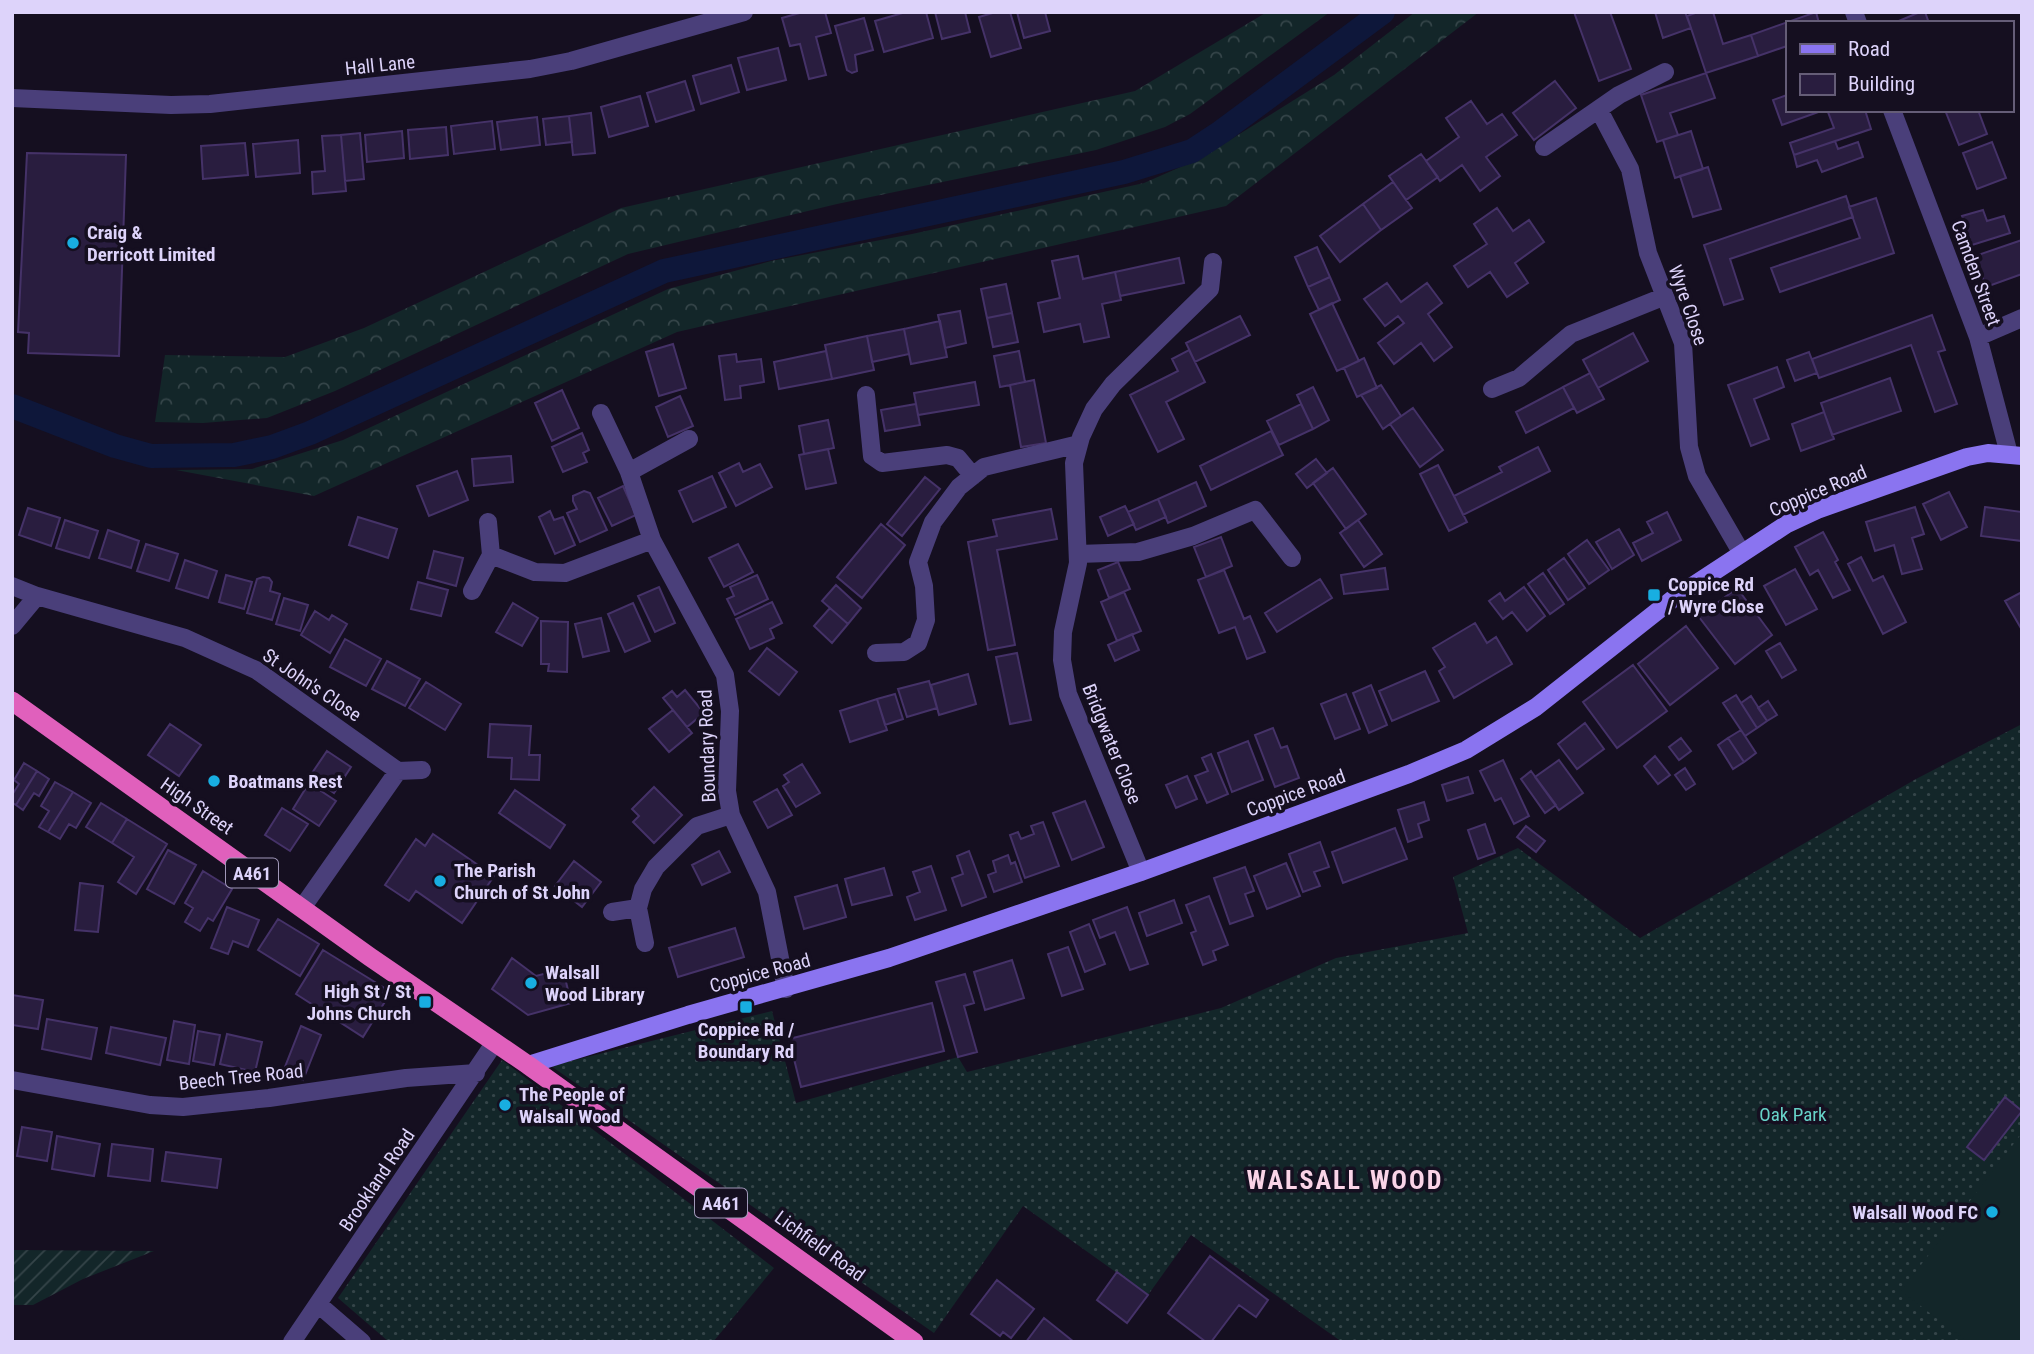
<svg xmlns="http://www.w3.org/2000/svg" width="2034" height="1354" font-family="'Roboto Condensed',sans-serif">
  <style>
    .grass { fill: url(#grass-dots) }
    .forest { fill: url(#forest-crowns) }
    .garden { fill: url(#garden-furrows) }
    .pitch { fill: #132629 }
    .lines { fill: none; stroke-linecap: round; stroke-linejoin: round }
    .canal { stroke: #0e173a; stroke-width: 24 }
    .building { fill: #291d3f; stroke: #453268; stroke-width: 2 }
    .minor { stroke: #4a3f7a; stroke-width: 18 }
    .secondary { stroke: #8a74f0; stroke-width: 18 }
    .trunk { stroke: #e060bc; stroke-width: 19 }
    .poi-dot { fill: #18aee1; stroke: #150f20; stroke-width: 2.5 }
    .labels { text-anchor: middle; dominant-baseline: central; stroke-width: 7; stroke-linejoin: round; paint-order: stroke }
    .shield { fill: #150f20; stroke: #a198b9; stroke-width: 2 }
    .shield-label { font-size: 18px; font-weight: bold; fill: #ddd3fa }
    .street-label { font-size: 19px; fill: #ddd3fa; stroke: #150f20 }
    .poi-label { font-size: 19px; font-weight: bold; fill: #ddd3fa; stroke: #150f20; text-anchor: start }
    .park-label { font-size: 19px; fill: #67d2c8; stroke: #150f20 }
    .district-label { font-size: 26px; font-weight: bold; letter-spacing: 2px; fill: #fad4e7; stroke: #150f20 }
  </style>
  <defs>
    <pattern id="grass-dots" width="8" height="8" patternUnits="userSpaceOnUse" patternTransform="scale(1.75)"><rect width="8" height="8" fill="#132629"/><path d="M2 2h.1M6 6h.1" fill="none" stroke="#354549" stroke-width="1.8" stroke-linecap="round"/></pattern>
    <pattern id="forest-crowns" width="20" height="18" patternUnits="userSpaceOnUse" patternTransform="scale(1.75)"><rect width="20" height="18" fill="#132629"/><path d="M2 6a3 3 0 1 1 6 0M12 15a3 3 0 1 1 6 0" fill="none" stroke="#354549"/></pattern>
    <pattern id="garden-furrows" width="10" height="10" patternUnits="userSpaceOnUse" patternTransform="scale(1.75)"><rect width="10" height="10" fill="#132629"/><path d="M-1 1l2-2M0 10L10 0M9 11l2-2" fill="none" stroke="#354549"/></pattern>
  </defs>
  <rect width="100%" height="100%" fill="#150f20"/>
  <path class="grass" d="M2022 724V1342H1342L1191 1235 1148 1295 1023 1206 934 1333 551 1066 772 1011 796 1103 958 1057 967 1072 1221 1008 1336 958 1468 933 1453 877 1518 848 1640 938 1916 779Z
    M502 1060 774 1268 713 1342H389L338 1298Z"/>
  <path class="forest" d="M1267 12H1330L1190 114 1165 127 1096 150 837 204 628 254 335 391 267 418 203 423 155 422 165 355 285 357 364 328 621 208 1135 91Z
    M1415 12H1479L1226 206 677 332 314 496 176 470 252 469 343 440 668 289 771 261 912 234 1144 183 1201 158 1334 75Z"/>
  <path class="garden" d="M12 1250 154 1251 83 1279 33 1305H12Z"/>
  <path class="pitch" d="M2022 1133V1342H1968L1901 1291Z"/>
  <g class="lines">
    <path class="canal" d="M12 406 115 446 151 456 234 455 272 447 310 433 664 271 1124 172 1192 151 1221 132 1383 12"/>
  </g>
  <path class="building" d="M803 12H825L831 33 816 37 826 75 809 79 800 44 790 46 782 18Z
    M906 12H926L933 38 884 52 875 21Z
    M935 12H965L970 32 942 39Z
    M996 12H1010L1021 48 991 57 979 17Z
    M1017 12H1045L1050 31 1024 38Z
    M1574 12H1610L1631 69 1599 81Z
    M1655 12H1685L1691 28 1663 38Z
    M1698 12H1713L1723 44 1751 35 1758 56 1706 73 1687 16Z
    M1816 12 1819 23H1787V46L1758 56 1751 35Z
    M1920 12H1925L1929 23H1894Z
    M864 18 873 50 855 55 857 71 852 73 847 70 835 26Z
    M778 48 786 80 747 90 738 58Z
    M731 65 739 92 701 104 693 76Z
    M1706 73 1715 98 1670 113 1678 135 1657 142 1641 95Z
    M685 81 694 110 656 122 647 93Z
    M1555 81 1576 108 1534 140 1513 113Z
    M1787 95V110H1824L1782 125 1773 100Z
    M640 96 648 126 609 137 601 107Z
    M1471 101 1487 124 1502 114 1517 135 1486 157 1500 176 1480 191 1462 165 1440 181 1426 161 1459 137 1446 118Z
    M1834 110H1865L1871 129 1794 155 1790 143 1834 128 1828 112Z
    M1945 110H1978L1987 134 1959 145Z
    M591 113 595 153 573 155 569 116Z
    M569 116 572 142 546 145 543 119Z
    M537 117 540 145 501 150 497 122Z
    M492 121 495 149 454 154 451 126Z
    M446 127 448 155 410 159 408 130Z
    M402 131 404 158 367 162 365 135Z
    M1691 131 1703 169 1675 178 1663 140Z
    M360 133 364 179 345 181 341 135Z
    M341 135 346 191 313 194 312 172 325 171 322 136Z
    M298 140 300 173 256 177 253 144Z
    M1835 141 1838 149 1858 142 1863 157 1822 172 1817 160 1797 167 1794 155Z
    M1992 142 2006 178 1977 189 1963 153Z
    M245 143 248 175 203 179 201 146Z
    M27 153 126 155 119 356 28 353 29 333 18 332Z
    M1421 154 1438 177 1406 200 1389 176Z
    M1708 167 1721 209 1693 217 1680 176Z
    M1393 182 1412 208 1381 230 1363 204Z
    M1846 196 1853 217 1730 259 1743 299 1724 305 1704 245Z
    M1876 198 1894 253 1780 292 1771 268 1860 238 1849 207Z
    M1363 204 1381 230 1340 262 1320 236Z
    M1497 208 1513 231 1529 220 1544 242 1515 263 1528 283 1507 297 1490 272 1468 287 1454 266 1487 244 1474 224Z
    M1983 210 1987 221 2004 216 2010 233 1972 245 1962 216Z
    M2022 240V274L1986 287 1975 256Z
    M1317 247 1330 277 1308 287 1295 257Z
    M1078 256 1083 279 1115 272 1121 300 1102 304 1109 337 1084 342 1080 324 1044 332 1038 303 1060 298 1052 261Z
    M1179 258 1184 283 1120 296 1115 272Z
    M1330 277 1340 300 1319 310 1308 287Z
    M1387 283 1401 302 1427 283 1442 303 1428 314 1452 347 1434 361 1421 343 1394 364 1378 343 1404 323 1398 316 1385 326 1364 299Z
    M1006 284 1012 313 987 318 981 289Z
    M1332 303 1359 361 1337 371 1310 314Z
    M960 311 966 343 945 348 938 315Z
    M1012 313 1018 342 993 347 987 318Z
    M1932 315 1945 350 1938 352 1957 404 1935 412 1911 345 1819 378 1812 359Z
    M1240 316 1250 335 1195 362 1186 343Z
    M940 321 947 357 911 364 904 329Z
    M904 329 909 354 872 362 867 336Z
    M1633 333 1648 361 1598 388 1583 360Z
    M867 336 874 370 832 379 825 345Z
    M673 344 686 388 659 396 646 352Z
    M1189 350 1205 382 1166 402 1184 439 1158 452 1130 395 1178 371 1172 359Z
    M826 351 832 379 779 389 774 362Z
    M1019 351 1025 382 1000 387 994 356Z
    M1809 352 1817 373 1795 381 1787 360Z
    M736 354 737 362 761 359 764 382 740 386 741 398 725 400 719 356Z
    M1364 358 1377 388 1357 397 1344 368Z
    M1777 367 1784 387 1754 399 1769 439 1751 446 1728 385Z
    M1590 373 1604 399 1577 413 1563 387Z
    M1890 378 1901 411 1832 435 1821 403Z
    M1034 380 1046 443 1021 447 1010 385Z
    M975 382 979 405 918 415 914 393Z
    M1381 385 1401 416 1383 429 1361 395Z
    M1313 387 1329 420 1313 429 1297 395Z
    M1563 387 1574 408 1526 433 1516 412Z
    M562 390 579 428 552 441 535 403Z
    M680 396 693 426 668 437 656 407Z
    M916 404 920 425 885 431 881 410Z
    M1301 404 1313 429 1279 445 1267 421Z
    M1413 408 1443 450 1420 467 1390 424Z
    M1824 412 1834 439 1801 451 1792 424Z
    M828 420 834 448 804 454 799 426Z
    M1271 431 1283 455 1211 490 1200 466Z
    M582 433 589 450 583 453 587 462 563 472 552 447Z
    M1538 447 1550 471 1463 515 1454 496 1502 472 1499 467Z
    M828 449 836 483 806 489 799 455Z
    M511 456 513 482 474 486 472 459Z
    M1316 459 1327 473 1307 488 1296 474Z
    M739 463 743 472 760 464 772 487 736 506 719 473Z
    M1438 465 1467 522 1449 531 1420 474Z
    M1333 468 1366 514 1346 529 1313 483Z
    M457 471 468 500 429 516 417 486Z
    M712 476 726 507 693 522 679 491Z
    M925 477 940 489 902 536 887 524Z
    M1196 482 1206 506 1168 523 1158 499Z
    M623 486 636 515 612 526 598 498Z
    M584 491 590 493 607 530 580 542 567 513 577 509 573 501V496Z
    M1949 492 1967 527 1941 540 1923 504Z
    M1158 499 1166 517 1136 530 1128 512Z
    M1125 506 1134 524 1108 536 1100 517Z
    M1915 507 1924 534 1912 538 1922 569 1902 574 1894 545 1875 551 1866 522Z
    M1985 507 2022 512V541L1981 536Z
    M28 508 60 518 51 546 19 535Z
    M1051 509 1057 539 997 550 1015 645 988 650 968 542 997 536 993 520Z
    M550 511 554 520 563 517 575 545 555 554 539 517Z
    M1667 512 1681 540 1642 561 1633 543 1653 533 1647 522Z
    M358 517 397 529 388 558 349 545Z
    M65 520 98 531 89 558 56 548Z
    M1358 520 1382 554 1364 567 1340 533Z
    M881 524 905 545 862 598 837 577Z
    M1619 529 1634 555 1612 569 1596 542Z
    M108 530 139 541 131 568 99 558Z
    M1823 532 1838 560 1835 562 1850 590 1833 598 1818 570 1810 575 1795 547Z
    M1221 537 1232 566 1206 577 1194 547Z
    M1587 540 1609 570 1589 584 1568 554Z
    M146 544 178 554 169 581 137 571Z
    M738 544 753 572 724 587 709 558Z
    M434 551 463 558 456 586 427 578Z
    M1861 557 1873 581 1883 576 1906 622 1883 634 1848 564Z
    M1564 558 1585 588 1568 600 1548 570Z
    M185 560 217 571 208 598 176 588Z
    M1118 562 1130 589 1109 598 1098 570Z
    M1385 568 1388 589 1344 594 1341 575Z
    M1795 569 1817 609 1786 625 1764 586Z
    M1224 570 1244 619 1250 616 1265 652 1247 659 1235 627 1219 633 1198 580Z
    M1543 573 1564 604 1550 614 1528 584Z
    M226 575 252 582 244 609 219 602Z
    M757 575 768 599 735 615 727 599 734 596 730 587Z
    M263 577 269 578 272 582 270 591 280 594 272 620 247 613 257 579Z
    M1320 579 1332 598 1277 632 1265 613Z
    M418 582 448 590 441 616 411 609Z
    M836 585 861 608 848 624 822 601Z
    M659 587 675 623 655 632 638 596Z
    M1524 587 1545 616 1527 631 1512 612 1503 619 1489 601 1500 593 1505 601Z
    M1737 588 1772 635 1735 664 1699 617Z
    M1124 592 1141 631 1117 641 1101 602Z
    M2022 592V630L2005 601Z
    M284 598 308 605 300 631 276 624Z
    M772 602 782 623 770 629 774 638 750 649 736 619Z
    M513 603 538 618 522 646 496 632Z
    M633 603 650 641 625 652 608 614Z
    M830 608 848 624 832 643 814 626Z
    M315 611 329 620 332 615 347 624 330 653 301 635Z
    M601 618 609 651 583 657 575 624Z
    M541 621 568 622 567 672 548 671 549 664H541Z
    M1475 623 1487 643 1496 637 1512 664 1454 698 1439 671 1445 667 1433 648Z
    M1686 626 1718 668 1670 705 1638 664Z
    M1132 634 1139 650 1115 661 1108 645Z
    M345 639 381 659 366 686 330 667Z
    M1780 643 1796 670 1782 678 1766 651Z
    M767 648 797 672 779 695 749 671Z
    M1017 653 1031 720 1010 724 996 657Z
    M387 661 420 679 405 706 372 689Z
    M1633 665 1667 711 1617 748 1583 702Z
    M1425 671 1439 701 1392 721 1379 691Z
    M968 674 976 704 939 715 931 685Z
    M929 681 937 708 907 717 898 689Z
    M426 682 461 704 445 730 409 708Z
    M1371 685 1387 725 1369 733 1353 693Z
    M685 690 704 713 687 727 663 698 672 691 677 697Z
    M895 694 903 719 885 725 877 699Z
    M1346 694 1360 729 1335 739 1321 704Z
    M1736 695 1757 728 1745 736 1723 703Z
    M1751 696 1767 721 1757 728 1741 703Z
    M877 699 887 730 850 742 840 711Z
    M1768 701 1777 715 1767 721 1758 708Z
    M673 710 692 733 669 752 649 729Z
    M1585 723 1604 749 1577 769 1558 744Z
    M170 724 201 745 179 776 148 755Z
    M490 724 531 726 529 755H540L539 780 511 779 512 758 488 757Z
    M1273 728 1281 748 1287 746 1299 778 1275 787 1255 735Z
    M1741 730 1756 753 1744 762 1728 738Z
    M1681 738 1691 751 1679 760 1669 747Z
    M1728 738 1744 762 1733 769 1718 745Z
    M1248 741 1263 780 1232 792 1218 753Z
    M327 751 351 767 334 793 310 776Z
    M1211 754 1228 794 1207 803 1195 776 1208 771 1202 758Z
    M1655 756 1670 775 1658 784 1644 766Z
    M1503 760 1529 816 1514 824 1501 798 1495 801 1480 771Z
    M1559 760 1583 793 1559 810 1535 777Z
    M24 763 37 771 16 805 12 803V795L19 784 14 780Z
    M802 764 820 793 796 807 783 786 789 782 784 775Z
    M1685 768 1695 784 1686 790 1675 775Z
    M37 771 49 779 39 796 34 793 23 810 16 805Z
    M1531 771 1556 805 1545 813 1521 779Z
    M1187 776 1197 799 1176 808 1166 785Z
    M1468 777 1473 793 1447 801 1442 785Z
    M55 782 73 792 48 832 39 827 49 811 41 806Z
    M309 783 336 801 319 826 293 809Z
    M654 787 682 815 654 843 633 822 639 816 632 809Z
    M777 789 792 815 768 828 754 802Z
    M515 790 565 825 550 848 499 813Z
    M73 792 91 803 76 828 69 824 60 839 48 832Z
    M1085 801 1104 847 1072 860 1053 813Z
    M1424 802 1429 820 1418 824 1422 837 1408 842 1398 810Z
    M101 803 127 819 112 843 86 827Z
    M282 808 308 824 290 851 265 835Z
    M127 819 167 844 136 894 118 882 134 857 112 843Z
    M1043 822 1059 866 1025 878 1010 835 1018 832 1021 839 1034 834 1031 826Z
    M1485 824 1495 853 1478 859 1468 830Z
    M1526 826 1545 841 1536 852 1517 837Z
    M1395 828 1407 859 1343 883 1332 852Z
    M433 834 494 876 462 923 416 891 409 901 385 885 416 839 425 846Z
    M1320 842 1329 867 1314 872 1320 886 1303 892 1289 854Z
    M168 850 196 865 174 904 147 889Z
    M719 851 730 872 702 885 692 865Z
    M969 851 986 897 962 906 952 878 963 874 957 856Z
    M1008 855 1011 864 1015 862 1022 882 994 892 988 875 996 872 993 861Z
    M574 861 601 882 582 907 555 886Z
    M1286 863 1300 896 1267 909 1254 876Z
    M931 866 946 910 915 920 907 897 920 892 913 872Z
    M1245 867 1254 891 1245 894 1253 916 1230 924 1214 878Z
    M884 868 892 895 852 905 845 879Z
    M203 871 232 889 213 921 208 918 200 931 185 922 193 908 185 903Z
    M80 883 103 886 98 932 75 930Z
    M837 885 846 917 804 929 795 897Z
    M1209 896 1228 945 1213 951 1216 960 1203 965 1191 933 1196 931 1186 905Z
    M1174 900 1182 923 1147 936 1139 913Z
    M227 907 259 920 248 947 233 941 228 954 211 948Z
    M1127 907 1148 964 1130 970 1115 932 1100 938 1093 920Z
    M278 919 319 944 300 976 258 950Z
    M1089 924 1105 964 1085 972 1070 932Z
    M735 928 744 957 678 977 669 948Z
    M1068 947 1083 989 1062 996 1048 954Z
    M323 950 391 992 363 1037 296 994Z
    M512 958 536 976 563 969 571 1003 528 1015 492 989Z
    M1012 960 1024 998 985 1010 974 972Z
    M965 974 974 1003 964 1006 977 1052 958 1057 936 982Z
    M12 995 43 1000 38 1029 12 1025Z
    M932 1003 944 1051 801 1087 789 1039Z
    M47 1019 97 1028 91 1059 42 1049Z
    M174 1021 195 1025 189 1064 167 1060Z
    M301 1026 321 1035 303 1080 283 1072Z
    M111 1027 166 1038 160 1065 106 1053Z
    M198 1031 220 1035 214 1065 193 1061Z
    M227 1034 262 1042 255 1072 220 1064Z
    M2005 1097 2022 1111 1984 1160 1967 1147Z
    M22 1127 52 1132 47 1161 17 1156Z
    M57 1136 100 1144 94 1176 52 1169Z
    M112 1144 153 1149 150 1181 108 1176Z
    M166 1152 221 1159 217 1188 162 1181Z
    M1210 1256 1268 1300 1256 1317 1239 1305 1211 1342H1206L1168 1313Z
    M1117 1272 1148 1295 1127 1323 1097 1300Z
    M997 1280 1034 1309 1011 1338 1003 1332 1000 1336 971 1314Z
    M1044 1318 1074 1342H1026Z"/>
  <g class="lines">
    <path class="minor" d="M1854 12 1858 23
      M12 98 171 105 210 104 530 69 571 61 744 12
      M1599 110 1630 169 1648 253 1683 343 1689 447 1697 476 1741 552
      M1892 110 1978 337 2009 454
      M1544 147 1619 95 1665 72
      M1978 337 2022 318
      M1492 389 1519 378 1571 334 1663 297
      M866 395 872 456 882 463 947 455 958 458 973 476
      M601 413 629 472 652 540 725 675 730 711 727 791 731 815 767 892 786 989
      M629 472 689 439
      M1078 554 1138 552 1193 536 1255 510 1292 558
      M491 555 535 572 565 573 652 540
      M12 586 37 596
      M472 591 491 555 488 522
      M12 626 37 596 185 638 256 670 398 771 302 908
      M876 653 904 652 918 643 926 620 924 586 918 562 933 522 959 487 984 467 1079 444
      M398 771 422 770
      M1141 872 1068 694 1062 660 1063 632 1078 563 1074 463 1081 437 1094 409 1113 384 1210 289 1213 262
      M638 908 643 889 656 867 697 826 731 815
      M612 912 638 908 645 943
      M12 1080 150 1105 183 1107 269 1098 406 1078 476 1073
      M318 1304 362 1342
      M292 1342 495 1042"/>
    <path class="secondary" d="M528 1065 688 1015 889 958 1141 872 1409 774 1466 750 1536 707 1674 598 1787 524 1817 510 1967 457 1988 453 2022 456"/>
    <path class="trunk" d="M12 701 370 957 528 1065 914 1342"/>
  </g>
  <g class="poi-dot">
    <circle cx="73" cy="243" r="7"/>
    <rect x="1647" y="588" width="14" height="14" rx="3.5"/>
    <circle cx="214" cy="781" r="7"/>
    <circle cx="440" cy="881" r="7"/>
    <circle cx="531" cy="983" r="7"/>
    <rect x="418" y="995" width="14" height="14" rx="3.5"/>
    <rect x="739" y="1000" width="14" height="14" rx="3.5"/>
    <circle cx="505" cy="1105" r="7"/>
    <circle cx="1992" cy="1212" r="7"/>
  </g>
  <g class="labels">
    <g class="shield">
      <rect x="226" y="858.5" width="52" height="29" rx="5"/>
      <rect x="695" y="1188.5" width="52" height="29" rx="5"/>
    </g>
    <g class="shield-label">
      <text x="252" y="873">A461</text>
      <text x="721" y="1203">A461</text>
    </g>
    <g class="street-label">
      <text transform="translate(380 65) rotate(-6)">Hall Lane</text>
      <text transform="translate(1976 273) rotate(70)">Camden Street</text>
      <text transform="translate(1688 305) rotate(71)">Wyre Close</text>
      <text transform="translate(1818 491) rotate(-23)">Coppice Road</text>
      <text transform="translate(312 685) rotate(34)">St John's Close</text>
      <text transform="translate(1112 744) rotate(68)">Bridgwater Close</text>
      <text transform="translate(707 746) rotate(-92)">Boundary Road</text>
      <text transform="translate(1296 793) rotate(-20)">Coppice Road</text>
      <text transform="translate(197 806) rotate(35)">High Street</text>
      <text transform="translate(760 973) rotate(-15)">Coppice Road</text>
      <text transform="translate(241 1077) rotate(-6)">Beech Tree Road</text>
      <text transform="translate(377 1180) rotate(-56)">Brookland Road</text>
      <text transform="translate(820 1246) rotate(36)">Lichfield Road</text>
    </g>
    <g class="poi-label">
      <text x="87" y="232">Craig &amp;<tspan x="87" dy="22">Derricott Limited</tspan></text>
      <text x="1668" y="584">Coppice Rd<tspan x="1668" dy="22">/ Wyre Close</tspan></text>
      <text x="228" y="781">Boatmans Rest</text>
      <text x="454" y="870">The Parish<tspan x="454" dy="22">Church of St John</tspan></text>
      <text x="545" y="972">Walsall<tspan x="545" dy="22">Wood Library</tspan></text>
      <text x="411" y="991" text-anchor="end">High St / St<tspan x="411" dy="22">Johns Church</tspan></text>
      <text x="746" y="1029" text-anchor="middle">Coppice Rd /<tspan x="746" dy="22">Boundary Rd</tspan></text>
      <text x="519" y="1094">The People of<tspan x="519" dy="22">Walsall Wood</tspan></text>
      <text x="1978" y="1212" text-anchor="end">Walsall Wood FC</text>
    </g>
    <g class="park-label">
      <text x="1793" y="1114">Oak Park</text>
    </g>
    <g class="district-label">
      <text x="1345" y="1180">WALSALL WOOD</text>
    </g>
  </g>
  <rect width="2034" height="1354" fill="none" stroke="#ddd3fa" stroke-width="28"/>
  <rect x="1786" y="21" width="228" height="91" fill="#150f20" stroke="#655d77" stroke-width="2"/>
  <rect x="1800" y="44" width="35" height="10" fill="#8a74f0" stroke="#655d77" stroke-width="2"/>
  <text x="1848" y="56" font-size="21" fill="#ddd3fa">Road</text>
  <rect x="1800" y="74" width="35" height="21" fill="#291d3f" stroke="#655d77" stroke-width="2"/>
  <text x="1848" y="91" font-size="21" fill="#ddd3fa">Building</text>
</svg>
